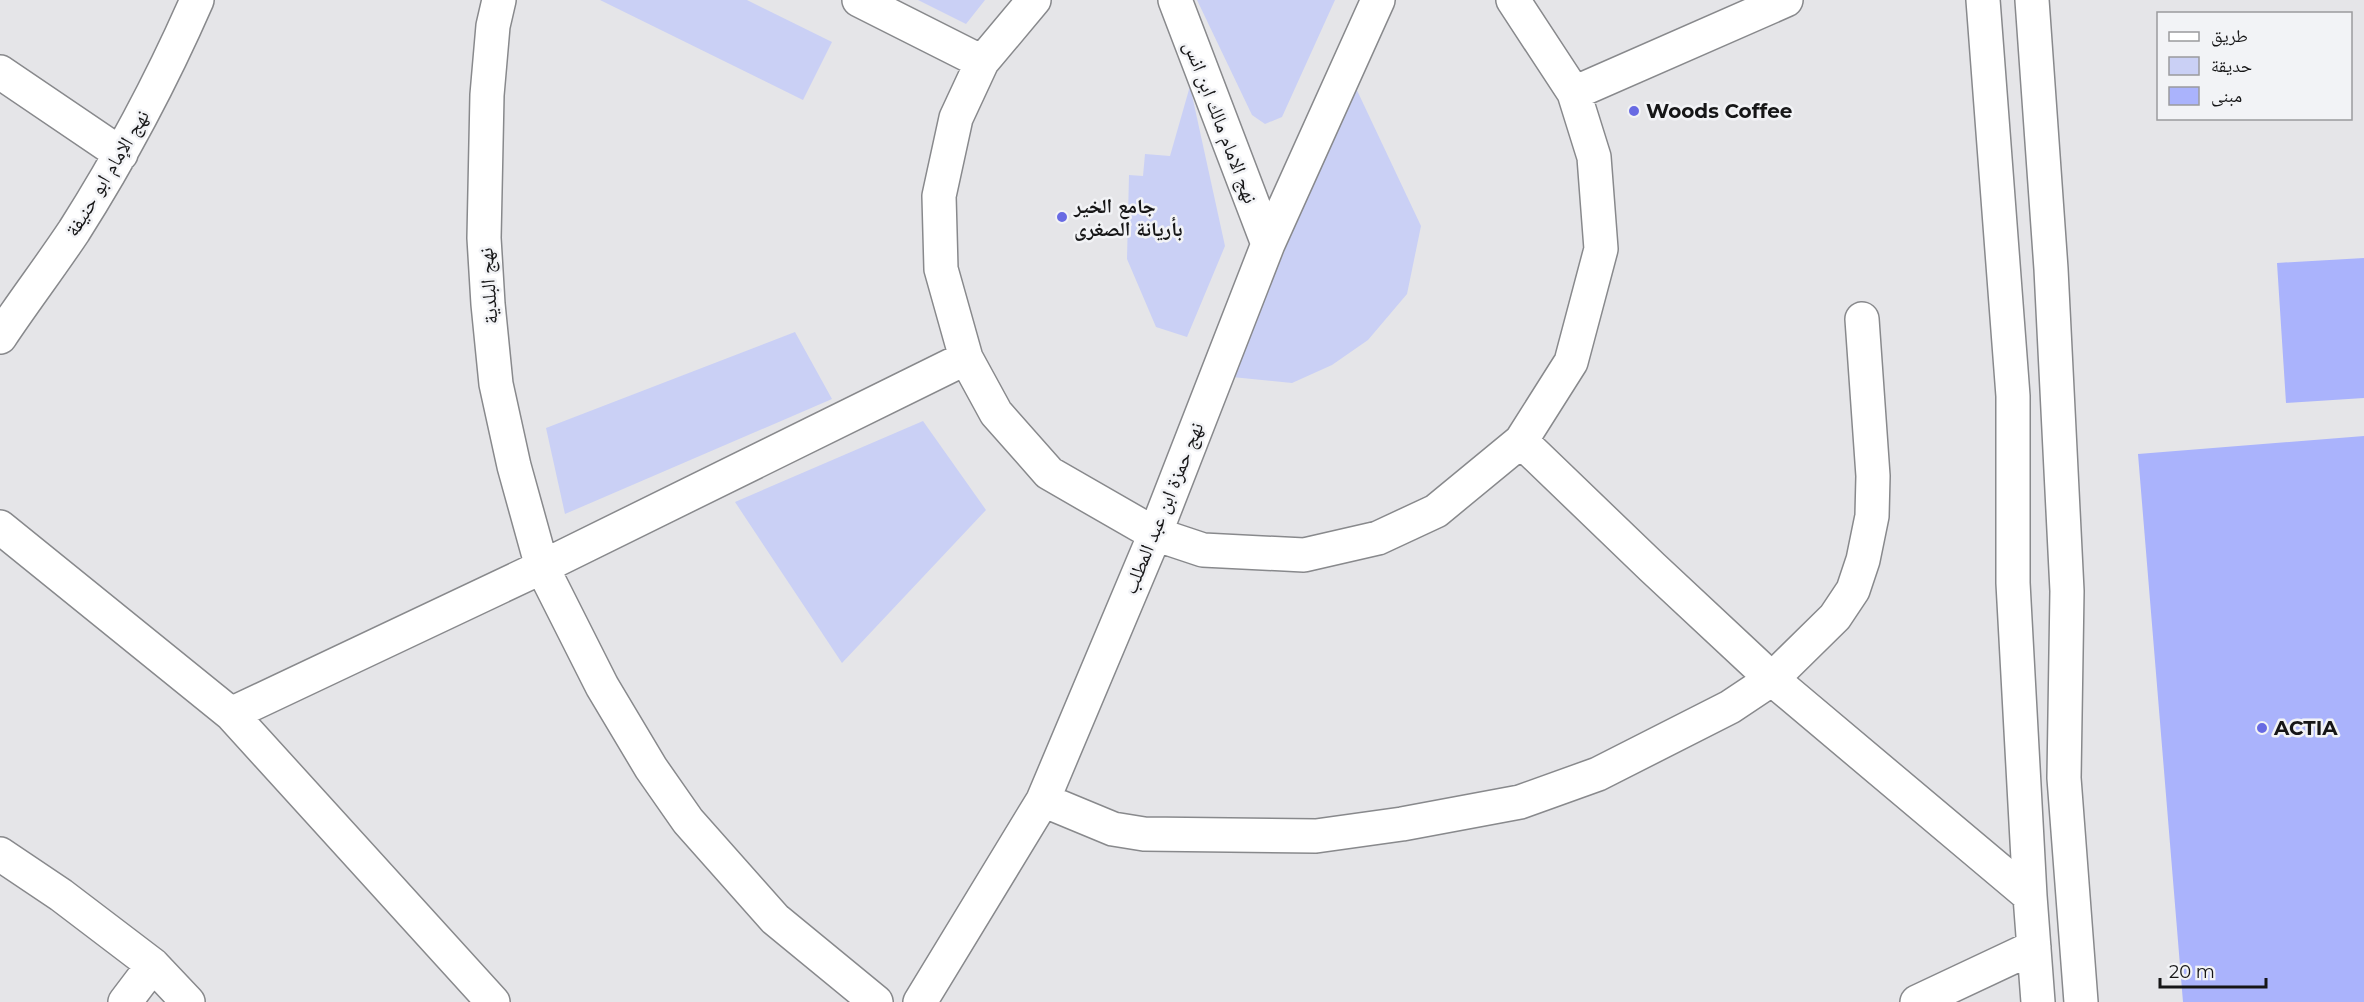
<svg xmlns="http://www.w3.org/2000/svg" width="2364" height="1002" font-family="Montserrat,'Noto Naskh Arabic',sans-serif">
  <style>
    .green { fill: #cad0f5 }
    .building { fill: #aab3fc }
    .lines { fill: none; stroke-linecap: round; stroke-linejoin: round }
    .minor-casing { stroke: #88898c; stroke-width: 36 }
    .minor { stroke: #fff; stroke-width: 33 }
    .poi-dot { fill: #686ae3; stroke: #f2f3f6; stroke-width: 2 }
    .labels { text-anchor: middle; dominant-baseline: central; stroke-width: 5; stroke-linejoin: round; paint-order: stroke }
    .poi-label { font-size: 20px; font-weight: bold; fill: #161617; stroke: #f2f3f6; text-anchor: start }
    .street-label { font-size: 20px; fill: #161617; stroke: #f2f3f6 }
  </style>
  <rect width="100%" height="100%" fill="#e5e5e8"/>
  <path class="green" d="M600 0H747L832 42 803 100Z
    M918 0H985L966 24Z
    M1197 0H1335L1282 117 1265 124 1252 115Z
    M1354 84 1421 226 1407 294 1368 340 1332 365 1292 383 1232 377Z
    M1190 86 1225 246 1187 337 1156 327 1127 259 1129 175 1143 176 1145 154 1170 156Z
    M795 332 832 399 565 514 546 428Z
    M923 421 986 510 842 663 735 502Z"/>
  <path class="building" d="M2364 258V398L2286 403 2277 263Z
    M2364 436V1002H2183L2138 454Z"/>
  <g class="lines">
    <defs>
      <path id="minor" d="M499 0 493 26 487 95 484 238 488 304 496 384 514 466 542 567 602 686 651 768 688 821 775 919 876 1002
        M859 0 982 62
        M1034 0 982 62 956 118 939 196 941 269 966 358 996 413 1049 473 1155 534 1203 550 1304 555 1378 538 1436 511 1521 441 1571 362 1601 249 1594 157 1574 93 1513 0
        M1175 0 1268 244
        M1983 0 2013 396V583L2030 896 2038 1002
        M2032 0 2051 269 2067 591 2064 778 2081 1002
        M0 72 121 154
        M1574 93 1786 0
        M0 337C24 301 50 267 74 231 121 157 162 80 197 0
        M1521 441 1652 567 1772 679 2030 896
        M0 527 231 714 493 1002
        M231 714 542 567 966 358
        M1043 800 1113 829 1144 834 1316 836 1402 824 1520 802 1598 774 1730 707 1772 679 1835 617 1853 590 1863 560 1872 516 1873 476 1862 319
        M0 854 61 895 153 965 188 1002
        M125 1002 153 965
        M920 1002 1043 800 1155 534 1268 244 1378 0
        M1917 1002 2034 947"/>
    </defs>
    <use href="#minor" class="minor-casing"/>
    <use href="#minor" class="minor"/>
  </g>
  <g class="poi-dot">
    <circle cx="1634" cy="111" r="6"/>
    <circle cx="1062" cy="217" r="6"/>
    <circle cx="2262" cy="728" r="6"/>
  </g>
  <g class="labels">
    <g class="poi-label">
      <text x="1646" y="111">Woods Coffee</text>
      <text x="1074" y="206">جامع الخير<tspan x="1074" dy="23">بأريانة الصغرى</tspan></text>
      <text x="2274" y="728">ACTIA</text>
    </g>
    <g class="street-label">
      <text transform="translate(1221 122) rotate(69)">نهج الامام مالك ابن انس</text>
      <text transform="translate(107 173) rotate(-59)">نهج الإمام ابو حنيفة</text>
      <text transform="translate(488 286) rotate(-94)">نهج البلدية</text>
      <text transform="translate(1163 508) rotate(-68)">نهج حمزة ابن عبد المطلب</text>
    </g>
  </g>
  <rect x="2157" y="12" width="195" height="108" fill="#f2f3f6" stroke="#9a9b9d" stroke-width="1.5"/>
  <rect x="2169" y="32" width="30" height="9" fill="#ffffff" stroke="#9a9b9d" stroke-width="1.5"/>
  <text x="2211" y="42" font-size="18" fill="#161617">طريق</text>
  <rect x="2169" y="57" width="30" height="18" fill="#cad0f5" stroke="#9a9b9d" stroke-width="1.5"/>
  <text x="2211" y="72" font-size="18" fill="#161617">حديقة</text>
  <rect x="2169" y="87" width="30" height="18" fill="#aab3fc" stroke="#9a9b9d" stroke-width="1.5"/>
  <text x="2211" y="102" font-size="18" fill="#161617">مبنى</text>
  <path d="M2160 978v9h106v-9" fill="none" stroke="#161617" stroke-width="3"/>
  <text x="2169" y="978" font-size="18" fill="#161617" stroke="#f2f3f6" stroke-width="4.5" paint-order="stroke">20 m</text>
</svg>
